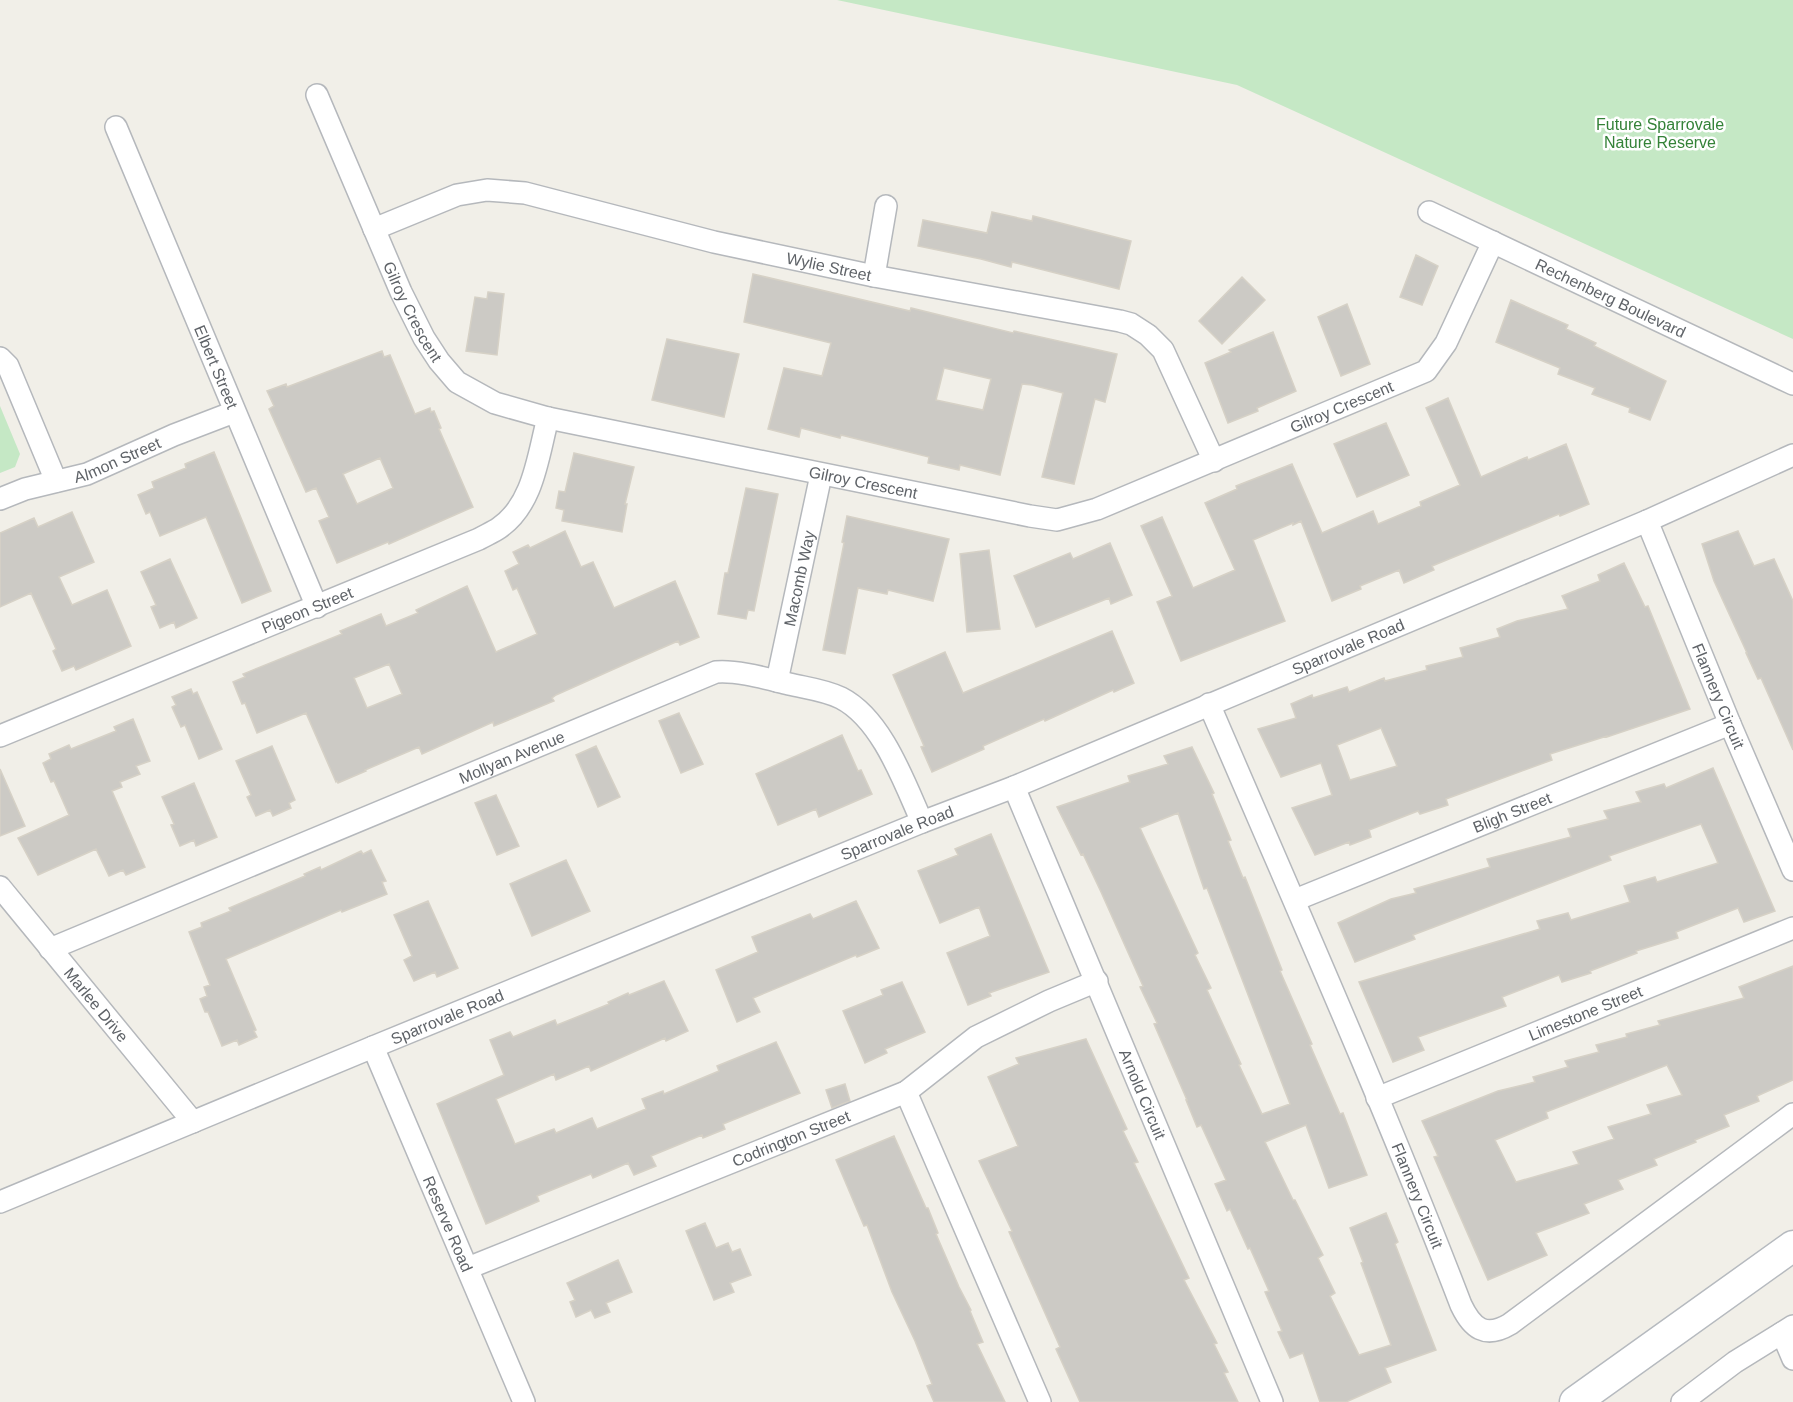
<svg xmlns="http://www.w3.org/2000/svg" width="1793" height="1402" font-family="Helvetica,sans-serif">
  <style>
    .green { fill: #c5e8c5 }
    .building { fill: #cccac5; stroke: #d6d1c6; stroke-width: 1.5; fill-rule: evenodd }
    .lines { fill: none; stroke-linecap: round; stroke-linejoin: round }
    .minor-casing { stroke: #b5b8bc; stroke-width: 24 }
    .secondary-casing { stroke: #b6babf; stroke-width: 33 }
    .minor { stroke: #fff; stroke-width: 21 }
    .secondary { stroke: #fff; stroke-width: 30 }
    .labels { text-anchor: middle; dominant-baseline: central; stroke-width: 5; stroke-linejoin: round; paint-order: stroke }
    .park-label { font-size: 16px; fill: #348238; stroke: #fff }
    .street-label { font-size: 16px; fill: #5f6368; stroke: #fff }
  </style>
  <rect width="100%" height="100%" fill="#f1efe8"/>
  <path class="green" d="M837 0H1793V339L1237 85Z
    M0 406 20 454 15 467 0 473Z"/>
  <path class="building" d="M992 212 1032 221 1033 216 1131 241 1119 289 1012 262 1011 267 981 259 918 246 923 220 987 233Z
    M1416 255 1438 266 1422 305 1400 297Z
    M753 274 910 311 911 308 1013 333 1014 331 1117 354 1105 402 1095 399 1074 484 1042 477 1063 393 1032 385 1022 384 1000 475 960 465 959 470 928 463 929 457 841 435 840 438 801 428 799 437 768 429 784 368 822 376 831 343 744 322ZM944 368 991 379 983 410 936 400Z
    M1242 277 1265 300 1222 344 1199 321Z
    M488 292 504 294 497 355 466 351 475 297 487 299Z
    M1511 300 1568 325 1566 329 1596 343 1594 346 1666 381 1650 420 1629 412 1630 408 1592 394 1595 388 1558 374 1560 368 1496 342Z
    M1347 304 1370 364 1341 376 1318 317Z
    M1273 332 1296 391 1257 408 1258 411 1228 423 1205 363 1231 352 1229 350Z
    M667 339 739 354 724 417 652 400Z
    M382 351 384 357 390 355 415 414 430 408 431 412 434 411 441 428 439 429 473 507 389 544 388 542 337 563 319 521 329 517 316 488 306 492 269 409 274 406 267 391 286 384 287 387ZM380 458 393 488 357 504 343 474Z
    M1448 398 1481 477 1527 457 1528 460 1566 444 1589 504 1560 516 1559 514 1432 566 1434 570 1404 583 1399 570 1360 586 1361 589 1332 601 1301 521 1293 525V523L1253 540 1285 621 1181 661 1157 602 1172 596 1141 526 1162 517 1193 588 1235 570 1205 503 1237 489 1236 486 1292 464 1322 533 1373 511 1378 524 1421 506 1420 502 1460 485 1426 408Z
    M1386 423 1409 475 1357 497 1334 444Z
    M214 452 271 591 242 603 206 517 160 536 150 512 146 514 138 495 154 488 152 482 186 468 185 464Z
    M574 453 634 467 625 504H627L622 532 562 521 564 510 556 508 559 491 565 492Z
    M746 488 778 494 754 611 748 610 746 619 718 614 725 573H728Z
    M72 512 94 562 59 577 72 605 107 590 131 646 76 670 74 666 62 671 53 651 56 649 31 593 0 607V533L34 518 38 527Z
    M847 516 949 539 933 601 888 590 887 594 858 588 845 654 823 650 844 543 842 542Z
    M565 531 581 567 593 562 614 608 675 581 699 637 680 645 678 641 623 665 556 695 552 698 554 701 494 726 493 722 422 754 419 747 365 770 366 771 338 783 337 781 336 782 306 713 257 733 245 703 242 704 233 682 245 677 243 674 342 634 340 631 381 614 386 626 418 613 416 610 467 586 496 652 537 634 517 588 513 590 505 571 519 564 513 552 528 545 530 548ZM389 664 402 694 367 708 354 678Z
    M1738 531 1754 566 1774 559 1793 601V750L1761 678 1758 679 1746 653H1747L1714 581 1702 544Z
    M1110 543 1132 595 1111 604 1109 598 1036 627 1014 576 1070 553 1073 559Z
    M989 550 1000 629 967 632 960 554Z
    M170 559 197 618 176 628 174 622 160 628 151 607 156 605 141 572Z
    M1624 563 1645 607 1648 606 1690 709 1607 737V736L1550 754 1552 760 1446 799 1448 805 1420 814 1418 811 1369 830 1371 837 1350 845 1349 842 1315 855 1292 808 1332 795 1321 763 1281 777 1258 729 1296 718 1291 704 1312 695 1313 698 1347 687 1349 692 1384 678 1385 681 1427 670 1426 666 1463 657 1460 648 1500 637 1497 629 1517 621 1568 609 1562 596 1600 581 1598 575ZM1381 728 1397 766 1350 780 1337 745Z
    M1112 631 1134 683 1114 692 1113 690 1045 721 1044 719 983 746 984 749 932 772 921 747 924 746 893 675 945 652 963 693Z
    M191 689 193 694 197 692 222 749 199 759 185 725 181 727 172 707 176 705 172 697Z
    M679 713 703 764 681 773 659 721Z
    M133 719 150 761 136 766 140 774 120 782 122 787 112 791 145 867 126 875 123 870 109 876 96 849 38 875 18 838 69 815 54 781 51 782 43 763 51 759 49 754 69 745 71 749 116 731 114 727Z
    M842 735 858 771 861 770 872 794 819 817 816 809 778 825 756 774Z
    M272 746 295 800 289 803 291 808 273 816 270 810 256 816 247 797 251 795 236 761Z
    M596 746 620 797 598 807 576 755Z
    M1192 747 1214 793 1212 794 1231 840 1228 841 1243 878 1245 877 1282 970 1280 971 1312 1044 1310 1045 1340 1114 1343 1113 1367 1175 1329 1188 1306 1125 1265 1142 1293 1200H1295L1323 1255 1318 1258 1335 1293 1330 1296 1359 1355 1391 1345 1361 1263 1363 1262 1350 1228 1386 1213 1398 1242 1395 1244 1436 1350 1385 1368 1391 1382 1346 1402H1320L1303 1353 1290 1358 1278 1332 1282 1331 1265 1292 1269 1291 1250 1248 1248 1249 1230 1209 1227 1211 1215 1184 1226 1180 1201 1125 1197 1127 1186 1100H1187L1154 1024 1157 1023 1140 987 1143 986 1101 892 1083 854 1081 855 1057 807 1130 782 1128 776 1168 764 1164 756ZM1178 813 1204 889 1207 888 1290 1104 1262 1114 1239 1065 1241 1064 1207 990 1211 988 1195 955 1198 953 1140 828Z
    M1713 768 1775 911 1744 922 1738 908 1676 932 1678 938 1636 951 1637 953 1590 971 1591 973 1562 982 1559 975 1502 997 1506 1006 1418 1037 1424 1050 1393 1062 1359 982 1540 929 1537 921 1568 913 1571 920 1630 902 1624 886 1655 877 1657 882 1718 863 1701 824 1609 856 1611 860 1413 935 1415 939 1355 962 1338 923 1391 899 1416 893 1414 889 1490 867 1487 859 1571 837 1568 829 1608 819 1604 811 1641 802 1636 792 1664 784 1666 788Z
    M0 769 25 826 0 836Z
    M194 783 217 837 196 846 194 840 180 846 171 825 174 824 162 797Z
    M496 795 519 846 497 855 475 803Z
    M991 834 1049 972 989 993 991 996 968 1005 947 953 990 936 979 907 940 923 918 871 958 855 955 849Z
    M371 850 386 881 382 882 387 894 342 912 341 910 226 959 256 1030 254 1031 257 1037 239 1045 237 1040 222 1046 208 1012H205L200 999 207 996 204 987 210 985 189 932 202 927 201 923 231 911 229 908 305 876 304 874 320 867 321 870 361 851 363 854Z
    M566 860 590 911 532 936 510 884Z
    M428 901 458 968 437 977 435 972 414 981 404 960 412 956 394 915Z
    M856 901 879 948 857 957 856 955 753 998 760 1012 737 1022 716 970 758 952 752 937 810 914 813 919Z
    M1793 966V1080L1757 1096 1759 1101 1724 1115 1729 1126 1695 1140 1696 1142 1654 1159 1657 1165 1618 1180 1623 1189 1584 1204 1589 1213 1536 1233 1547 1255 1488 1280 1434 1157 1438 1156 1422 1121 1498 1091 1535 1082 1533 1077 1568 1067 1565 1061 1599 1052 1596 1045 1627 1037 1626 1034 1660 1025 1658 1021 1744 998 1739 987ZM1667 1065 1682 1095 1647 1105 1651 1114 1608 1127 1614 1139 1573 1152 1579 1164 1516 1182 1495 1140 1548 1118 1546 1112Z
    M664 981 688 1031 666 1041 665 1038 591 1071 589 1066 556 1080 554 1074 496 1099 515 1144 554 1129 556 1133 592 1118 597 1129 646 1109 642 1099 663 1091 664 1094 719 1071 717 1066 776 1042 800 1093 723 1124 725 1129 703 1138 702 1135 651 1156 656 1166 634 1175 628 1163 593 1178 591 1174 537 1196 539 1201 486 1224 437 1104 504 1075 490 1040 510 1032 513 1037 555 1020 557 1025 609 1004 608 1002 628 993 629 995Z
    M902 982 925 1032 885 1049 887 1053 865 1063 843 1011 883 995 881 990Z
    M1086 1039 1127 1129 1123 1131 1138 1162 1134 1163 1189 1278 1184 1280 1217 1343 1214 1344 1228 1372 1224 1373 1238 1402H1080L1056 1349 1060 1347 1009 1232 1012 1231 979 1161 1018 1146 988 1077 1019 1064 1016 1058Z
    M845 1084 850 1101 832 1108 826 1090Z
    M894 1136 926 1208H928L938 1233 936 1234 959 1287 971 1310 970 1311 983 1342 977 1344 1005 1402H934L927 1386 932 1384 915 1341 892 1292 867 1225 864 1226 836 1160Z
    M705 1223 716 1248 728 1243 732 1252 740 1249 751 1275 730 1283 734 1292 714 1300 686 1231Z
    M618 1260 632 1292 606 1303 610 1312 595 1318 591 1310 576 1317 570 1302 575 1300 567 1283Z"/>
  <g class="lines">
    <defs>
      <g id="minor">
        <path id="s1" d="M317 95 401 292 424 338 439 361 457 382 495 403 548 418 1030 516 1057 520 1097 509 1426 371 1446 343 1493 242"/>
        <path id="s2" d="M116 127 317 607"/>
        <path id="s3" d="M1429 212 1793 384"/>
        <path id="s4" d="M374 229 457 195 487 190 525 193 714 242 874 276 1120 321 1131 324 1148 335 1163 350 1214 461"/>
        <path d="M874 276 886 206"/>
        <path d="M0 358 8 366 56 481"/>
        <path id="s5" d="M0 499 25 489 87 474 174 435 234 412"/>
        <path id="s6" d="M1647 521 1730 724 1793 870"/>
        <path id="s7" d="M777 681 821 475"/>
        <path id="s8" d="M1209 704C1295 904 1383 1102 1461 1305 1472 1328 1485 1339 1510 1324L1793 1114"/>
        <path id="s9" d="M0 736 479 539C486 535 493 532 499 528 534 504 538 455 548 418"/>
        <path id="s10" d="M1014 787 1272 1402"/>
        <path id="s11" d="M0 887 193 1122"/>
        <path id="s12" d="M1295 900 1730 724"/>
        <path id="s13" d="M50 949 716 672C737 670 768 679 789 684 806 688 825 690 841 698 882 719 904 782 922 822"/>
        <path id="s14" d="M373 1047 524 1402"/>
        <path d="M906 1092 1040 1402"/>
        <path id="s15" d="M1377 1098 1793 928"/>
        <path id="s16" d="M0 1202 373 1047 922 822 1014 787 1647 521 1793 455"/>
        <path id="s17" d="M468 1268 906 1092 976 1037 1049 1001 1097 981"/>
        <path d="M1782 1333 1793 1359"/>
        <path d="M1682 1402 1735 1362 1793 1326"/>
      </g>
      <path id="secondary" d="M1575 1402 1793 1246"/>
    </defs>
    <use href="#minor" class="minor-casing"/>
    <use href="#secondary" class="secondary-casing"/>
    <use href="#minor" class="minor"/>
    <use href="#secondary" class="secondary"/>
  </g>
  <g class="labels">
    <g class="park-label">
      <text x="1660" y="124">Future Sparrovale<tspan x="1660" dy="18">Nature Reserve</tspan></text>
    </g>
    <g class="street-label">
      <text stroke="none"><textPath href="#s4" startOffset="471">Wylie Street</textPath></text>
      <text stroke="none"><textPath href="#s3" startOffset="201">Rechenberg Boulevard</textPath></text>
      <text stroke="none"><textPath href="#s1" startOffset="237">Gilroy Crescent</textPath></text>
      <text stroke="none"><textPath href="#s2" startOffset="260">Elbert Street</textPath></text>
      <text stroke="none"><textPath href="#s1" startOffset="1245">Gilroy Crescent</textPath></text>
      <text stroke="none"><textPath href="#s5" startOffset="124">Almon Street</textPath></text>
      <text stroke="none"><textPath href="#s1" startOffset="741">Gilroy Crescent</textPath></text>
      <text stroke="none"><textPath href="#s7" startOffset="105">Macomb Way</textPath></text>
      <text stroke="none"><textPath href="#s9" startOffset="332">Pigeon Street</textPath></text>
      <text stroke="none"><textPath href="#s16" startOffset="1458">Sparrovale Road</textPath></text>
      <text stroke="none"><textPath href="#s6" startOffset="189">Flannery Circuit</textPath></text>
      <text stroke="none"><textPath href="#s13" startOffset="500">Mollyan Avenue</textPath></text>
      <text stroke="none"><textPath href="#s12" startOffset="234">Bligh Street</textPath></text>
      <text stroke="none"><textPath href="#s16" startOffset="970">Sparrovale Road</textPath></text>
      <text stroke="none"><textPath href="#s11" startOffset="152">Marlee Drive</textPath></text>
      <text stroke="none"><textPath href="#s15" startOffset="225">Limestone Street</textPath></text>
      <text stroke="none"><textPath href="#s16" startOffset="484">Sparrovale Road</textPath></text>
      <text stroke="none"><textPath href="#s10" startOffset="333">Arnold Circuit</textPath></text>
      <text stroke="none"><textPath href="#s17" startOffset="348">Codrington Street</textPath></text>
      <text stroke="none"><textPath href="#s8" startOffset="534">Flannery Circuit</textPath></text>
      <text stroke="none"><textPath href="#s14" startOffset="192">Reserve Road</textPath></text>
    </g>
  </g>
</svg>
